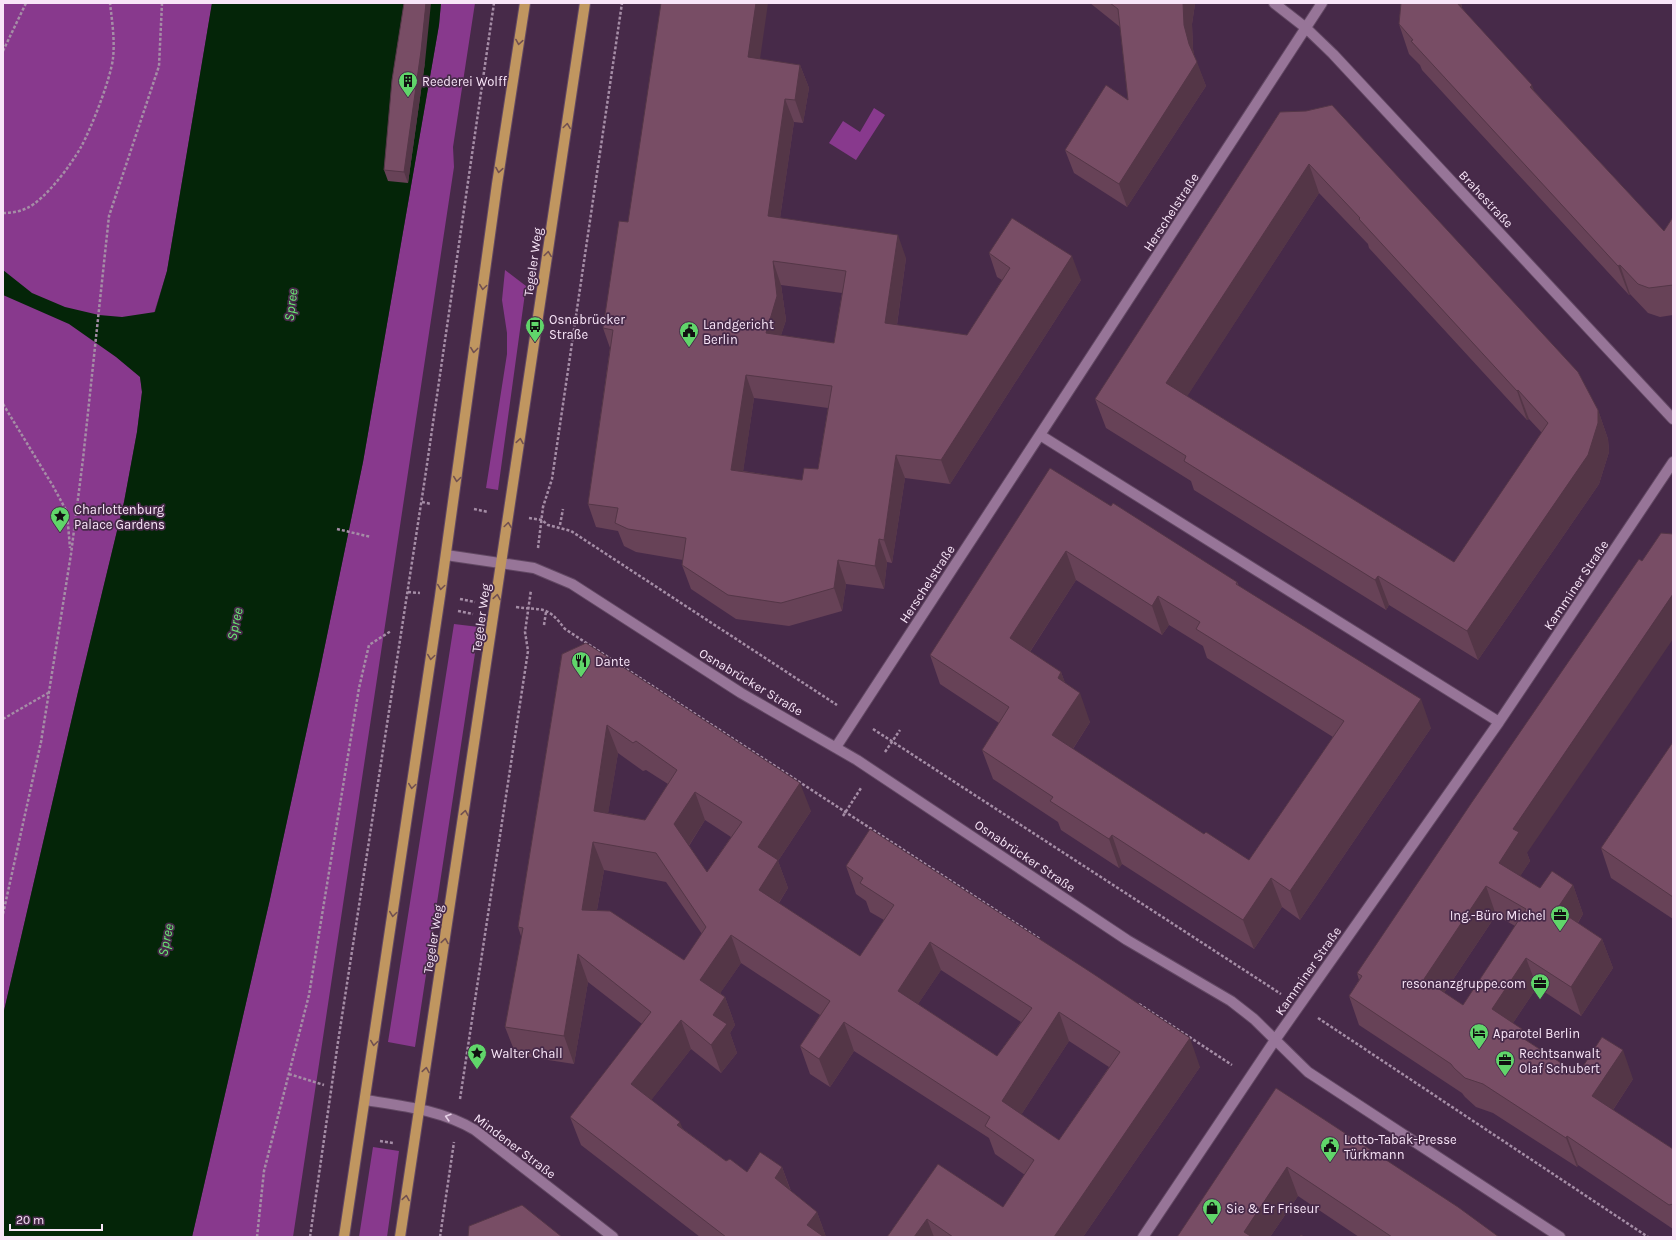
<svg xmlns="http://www.w3.org/2000/svg" width="1676" height="1240" font-family="Karla,sans-serif">
  <style>
    .green { fill: #88398d }
    .water { fill: #042508 }
    .lines { fill: none; stroke-linecap: round; stroke-linejoin: round }
    .minor-casing { stroke: #624863; stroke-width: 12 }
    .major-casing { stroke: #624863; stroke-width: 12 }
    .path { stroke: #a58da6; stroke-width: 2.5; stroke-dasharray: 3 2; stroke-linecap: butt }
    .minor { stroke: #977598; stroke-width: 10 }
    .major { stroke: #c09660; stroke-width: 10 }
    .wall { fill: #674257; fill-rule: evenodd }
    .shaded-wall { fill: #543647 }
    .building { fill: #784d65; stroke: #543647; fill-rule: evenodd }
    .oneway { stroke: #715051 }
    .oneway2 { stroke: #e5cfe5 }
    .labels { text-anchor: middle; dominant-baseline: central; stroke-width: 3.5; stroke-linejoin: round; paint-order: stroke }
    .poi-label { font-size: 13px; fill: #f8e5f8; stroke: #472a49; text-anchor: start }
    .street-label { font-size: 13px; fill: #f8e5f8; stroke: #472a49 }
    .water-label { font-size: 14px; font-style: italic; fill: #69e974; stroke: #472a49 }
  </style>
  <rect width="100%" height="100%" fill="#472a49"/>
  <path class="green" d="M3 3H212L167 271 151 323 140 375 142 392 137 432 124 502 78 692 3 1015Z
    M441 3H475L453 147 454 167 293 1237H192L270 899 319 674 363 462 439 25Z
    M874 108 885 115 856 160 829 143 843 121 860 132Z
    M505 270 526 286 498 490 486 488 507 354V333L502 300Z
    M454 624 479 627 415 1047 388 1042Z
    M373 1147 399 1151 387 1237H359Z"/>
  <path class="water" d="M212 3H441L439 25 363 462 319 674 270 899 192 1237H3V1015L78 692 124 502 137 432 142 392 140 377 116 357 69 324 3 295V270L32 293 65 307 99 315 122 317 155 312 167 271Z"/>
  <g class="lines">
    <defs>
      <path id="minor" d="M1274 3 1306 28 1333 54 1673 419
        M1040 435 1499 722
        M446 555 534 568 572 584 741 693 857 760 1127 940 1231 1001 1254 1019 1308 1072 1560 1237
        M836 747 1322 3
        M365 1100C403 1106 441 1110 475 1130L613 1237
        M1143 1237 1275 1040 1499 722 1673 462"/>
      <path id="major" d="M344 1237 440 596 497 184 525 3
        M400 1237 585 3"/>
    </defs>
    <use href="#minor" class="minor-casing"/>
    <use href="#major" class="major-casing"/>
    <path class="path" d="M3 51 26 3
      M3 213C11 213 19 212 27 208 45 200 71 165 81 147 91 129 111 78 113 58 115 40 112 21 110 3
      M3 404 53 486 67 512 70 548
      M422 502 431 504
      M474 509 488 512
      M529 518 542 520 548 525 571 531 837 705
      M560 525 563 509
      M337 529 371 537
      M538 548 543 507 552 479 622 3
      M408 592 420 593
      M460 599 475 602
      M516 607C543 611 546 604 565 629L1040 939
      M458 611 473 614
      M544 625 546 612
      M3 719 48 693
      M873 729 1281 994
      M885 752 900 730
      M843 816 861 788
      M3 914 41 742 71 554 83 459 109 216 159 66 162 3
      M1139 1004 1232 1065
      M1318 1018 1648 1237
      M289 1074 324 1085
      M460 1099 528 651 525 632 531 590
      M380 1141 393 1143
      M257 1237 264 1171 309 995 359 688 369 645 391 631
      M310 1237 338 1042 425 478 494 3
      M440 1237 454 1142"/>
    <use href="#minor" class="minor"/>
    <use href="#major" class="major"/>
  </g>
  <path class="wall" d="M1090 3H1194L1195 4 1192 24 1193 49 1194 56 1206 86 1127 207 1074 173 1065 150 1128 100 1120 27Z
    M1401 3H1461L1462 8 1535 92 1664 231 1673 217V315L1660 317 1648 313 1630 294 1629 295 1422 70 1420 65 1409 54 1399 24Z
    M760 59 800 65 809 88 803 123 794 122 780 218 906 258 897 325 967 335 1002 280 997 277 989 253 1081 280 950 484 905 478 892 563 887 562 884 589 846 584 842 611 789 626 736 619 691 589 682 565 683 560 636 552 624 546 618 531 596 527 588 504 610 348 603 328 628 222ZM781 285 842 293 834 343 781 335 786 320ZM754 398 828 408 818 469 802 480 743 471Z
    M425 62 408 183 388 181 384 170Z
    M1280 112 1598 410 1608 439 1609 452 1599 484 1478 660 1389 605 1386 610 1194 490 1191 481 1106 428 1095 399ZM1319 193 1368 244 1369 248 1527 420 1529 419 1542 433 1454 562 1187 396Z
    M1111 506 1237 582 1239 586 1431 728 1300 920 1282 907 1254 949 1122 864 1119 868 1061 830 1058 822 993 779 982 750 999 723 940 684 930 655ZM1076 580 1162 635 1169 625 1203 646 1207 658 1333 737 1249 860 1204 834 1073 749 1090 722 1065 683 1061 672 1030 652Z
    M562 654 811 811 778 861 788 888 779 903 860 956 884 920 870 912 866 901 856 894 846 866 1200 1067 1083 1237H887L938 1164 1003 1207 1025 1175 995 1154 989 1138 854 1051 830 1087 810 1074 800 1046 820 1015 741 963 720 993 725 997 735 1025 730 1033 737 1053 721 1073 691 1049 651 1100 683 1129 726 1161 747 1172 782 1167 791 1191 817 1212 826 1237H700L581 1145 570 1117 642 1024 588 982 574 1064 516 1055 505 1027 522 939 518 927ZM618 753 643 771 646 770 668 784 645 820 608 813ZM705 820 731 837 707 872 689 846ZM604 870 666 882 702 934 684 960 597 910ZM941 970 1021 1022 997 1056 918 1004ZM1069 1041 1109 1067 1059 1140 1021 1115Z
    M1673 742V919L1611 878 1601 848Z
    M1527 853 1530 861 1520 876 1540 888 1573 885 1583 914 1578 923 1602 939 1613 968 1581 1016 1537 987 1513 1023 1526 1040 1578 1074 1633 1079 1613 1110 1673 1149V1229L1578 1165 1577 1167 1493 1113 1476 1107 1465 1097 1462 1093 1359 1025 1349 996 1359 980 1357 973ZM1496 915 1515 926 1463 1005 1444 993Z
    M1276 1088 1499 1237H1359L1298 1196 1270 1237Z"/>
  <path class="shaded-wall" d="M426 3H431L425 62 408 183 404 172Z
    M756 3H768L757 80 748 57Z
    M1183 3H1194L1195 4 1192 24 1193 49 1196 64 1197 62 1206 86 1127 207 1119 184 1184 25Z
    M1455 3H1461L1464 28Z
    M800 65 809 88 803 123 795 100Z
    M1532 85 1543 114 1530 87Z
    M785 99 794 122 777 239 768 216Z
    M1309 164 1319 193 1177 412 1166 383Z
    M898 235 906 258 894 346 885 323Z
    M1072 256 1081 280 950 484 941 460Z
    M773 261 781 285 786 320 774 356 766 333Z
    M1620 265 1630 294 1629 295 1618 266Z
    M746 375 754 398 740 493 731 470Z
    M1518 390 1529 419 1527 420 1517 391Z
    M1598 410 1608 439 1609 452 1599 484 1478 660 1467 631Z
    M896 455 905 478 892 563 884 540Z
    M879 539 887 562 884 589 875 566Z
    M1066 551 1076 580 1020 667 1010 638Z
    M838 560 846 584 842 611 834 588Z
    M1378 576 1389 605 1386 610 1375 580Z
    M1673 594V639L1527 853 1530 861 1510 892 1499 863 1513 829Z
    M1158 596 1169 625 1162 635 1152 606Z
    M1061 672 1072 702 1058 678Z
    M1080 693 1090 722 1063 764 1052 735Z
    M1421 699 1431 728 1300 920 1290 891Z
    M607 725 618 753 604 839 594 811Z
    M800 783 811 811 778 861 788 888 769 918 759 890 758 847Z
    M695 792 705 820 684 853 674 824Z
    M1112 835 1122 864 1119 868 1109 839Z
    M593 842 604 870 592 938 582 910Z
    M1271 878 1282 907 1254 949 1243 920Z
    M1573 885 1583 914 1568 938 1557 909Z
    M1486 886 1496 915 1434 1008 1424 979Z
    M731 935 741 963 710 1008 700 980Z
    M1602 939 1613 968 1581 1016 1571 987Z
    M930 942 941 970 908 1019 898 991Z
    M578 954 588 982 574 1064 564 1036Z
    M1526 958 1537 987 1503 1038 1492 1009Z
    M725 997 735 1025 730 1033 737 1053 721 1073 711 1045 713 1015Z
    M1059 1012 1069 1041 1012 1129 1002 1101Z
    M681 1020 691 1049 642 1112 631 1084Z
    M844 1022 854 1051 830 1087 819 1059Z
    M1522 1029 1532 1058 1518 1035Z
    M1190 1038 1200 1067 1083 1237H1054Z
    M1623 1050 1633 1079 1603 1125 1592 1096Z
    M680 1122 691 1150 677 1125Z
    M1567 1136 1578 1165 1577 1167 1566 1138Z
    M782 1167 792 1195 775 1178Z
    M1287 1167 1298 1196 1270 1237H1246L1244 1232Z
    M817 1212 826 1237H812L807 1225Z
    M927 1219 934 1237H914Z"/>
  <path class="building" d="M404 3H426L421 51 404 172 384 170 392 80Z
    M661 3H756L748 57 800 65 795 100 785 99 768 216 898 235 885 323 967 335 1010 268 989 253 1012 218 1072 256 941 460 896 455 884 540 879 539 875 566 838 560 834 588 781 603 728 595 682 565 686 538 628 529 615 523 618 508 588 504 613 330 603 328 619 221 628 222ZM773 261 846 271 834 343 766 333 777 296ZM746 375 832 386 818 469 804 468 802 480 731 470Z
    M1110 3H1183L1184 25 1189 44 1197 62 1119 184 1065 150 1106 85 1128 100 1118 9Z
    M1401 3H1457L1532 85 1530 87 1664 231 1673 217V285L1649 288 1638 284 1620 265 1618 266 1411 41 1413 40 1399 24Z
    M1332 105 1578 372 1598 410V423L1588 455 1467 631 1378 576 1375 580 1184 461 1186 456 1095 399 1280 112 1306 111ZM1309 164 1360 218 1359 219 1517 391 1518 390 1548 423 1454 562 1166 383Z
    M1050 468 1111 506 1113 503 1237 582 1236 584 1421 699 1290 891 1271 878 1243 920 1112 835 1109 839 1050 801 1053 797 982 750 1009 707 930 655ZM1066 551 1152 606 1158 596 1200 622 1196 629 1344 721 1249 860 1206 832 1204 834 1052 735 1080 693 1058 678 1061 672 1010 638Z
    M1661 533 1673 534V594L1513 829 1519 832 1499 863 1540 888 1552 871 1573 885 1557 909 1602 939 1571 987 1526 958 1492 1009 1522 1029 1518 1035 1578 1074 1602 1037 1623 1050 1592 1096 1673 1149V1204L1669 1205 1567 1136 1566 1138 1483 1084 1465 1078 1454 1068 1451 1064 1349 996 1362 976 1357 973 1472 802 1639 559 1642 561ZM1486 886 1526 909 1463 1005 1424 979Z
    M586 643 800 783 758 847 778 860 759 890 860 956 894 905 860 883 863 878 846 866 870 829 1092 973 1190 1038 1054 1237H953L927 1219 914 1237H887L938 1164 1003 1207 1034 1160 985 1126 990 1117 844 1022 819 1059 800 1046 830 1001 731 935 700 980 725 997 713 1015 727 1024 711 1045 681 1020 631 1084 680 1122 677 1125 726 1161 730 1159 747 1172 760 1152 782 1167 775 1178 817 1212 807 1225 824 1237H726L570 1117 651 1012 578 954 564 1036 505 1027 523 928 518 927 562 654ZM607 725 633 743 636 741 677 770 645 820 594 811ZM695 792 742 822 707 872 674 824ZM593 842 656 853 706 927 684 960 610 911 582 910ZM930 942 1032 1008 997 1056 898 991ZM1059 1012 1120 1052 1059 1140 1002 1101Z
    M1673 742V897L1601 848Z
    M1276 1088 1458 1207 1499 1237H1392L1287 1167 1244 1232 1252 1237H1177Z
    M522 1205 562 1237H468L469 1226Z
    M1301 1235 1304 1237H1299Z"/>
  <defs><path id="oneway-chevron" d="M-2-3.5L2.5 0L-2 3.5" fill="none" stroke-width="1.6" stroke-linecap="round" stroke-linejoin="round"/></defs>
  <g class="oneway">
    <use href="#oneway-chevron" transform="translate(519 42) rotate(99)"/>
    <use href="#oneway-chevron" transform="translate(567 126) rotate(-82)"/>
    <use href="#oneway-chevron" transform="translate(499 170) rotate(99)"/>
    <use href="#oneway-chevron" transform="translate(548 254) rotate(-82)"/>
    <use href="#oneway-chevron" transform="translate(483 287) rotate(98)"/>
    <use href="#oneway-chevron" transform="translate(474 350) rotate(97)"/>
    <use href="#oneway-chevron" transform="translate(520 441) rotate(-81)"/>
    <use href="#oneway-chevron" transform="translate(457 479) rotate(98)"/>
    <use href="#oneway-chevron" transform="translate(508 525) rotate(-82)"/>
    <use href="#oneway-chevron" transform="translate(441 587) rotate(98)"/>
    <use href="#oneway-chevron" transform="translate(497 597) rotate(-81)"/>
    <use href="#oneway-chevron" transform="translate(431 657) rotate(98)"/>
    <use href="#oneway-chevron" transform="translate(412 786) rotate(98)"/>
    <use href="#oneway-chevron" transform="translate(465 813) rotate(-81)"/>
    <use href="#oneway-chevron" transform="translate(393 914) rotate(98)"/>
    <use href="#oneway-chevron" transform="translate(445 941) rotate(-81)"/>
    <use href="#oneway-chevron" transform="translate(374 1043) rotate(98)"/>
    <use href="#oneway-chevron" transform="translate(426 1070) rotate(-81)"/>
    <use href="#oneway-chevron" transform="translate(406 1198) rotate(-81)"/>
  </g>
  <use class="oneway2" href="#oneway-chevron" transform="translate(448 1117) rotate(-163)"/>
  <defs>
    <symbol id="building-pin" viewBox="-11 -11 22 30"><path d="M0 17L-7.5 6A9.5 9.5 0 1 1 7.5 6Z" fill="#60d56a" stroke="#472a49"/><path d="M-4-6H4V6H1V3H-1V6H-4ZM-2.5-4.3h1.7v1.8h-1.7ZM.8-4.3h1.7v1.8H.8ZM-2.5-1h1.7V.8h-1.7ZM.8-1h1.7V.8H.8Z" fill="#111"/></symbol>
    <symbol id="bus-pin" viewBox="-11 -11 22 30"><path d="M0 17L-7.5 6A9.5 9.5 0 1 1 7.5 6Z" fill="#60d56a" stroke="#472a49"/><path d="M-5-6H5V4H4V6H2V4H-2V6H-4V4H-5ZM-3.5-4V0h7V-4ZM-3.5 1.2v1.5H-2V1.2ZM2 1.2v1.5H3.5V1.2Z" fill="#111"/></symbol>
    <symbol id="civic-pin" viewBox="-11 -11 22 30"><path d="M0 17L-7.5 6A9.5 9.5 0 1 1 7.5 6Z" fill="#60d56a" stroke="#472a49"/><path d="M-.6-6.5H3V-4.5H.6V-3L4-1V1h2V6H-6V1h2V-1L-.6-3ZM-1.2 2.5V6h2.4V2.5Z" fill="#111"/></symbol>
    <symbol id="sight-pin" viewBox="-11 -11 22 30"><path d="M0 17L-7.5 6A9.5 9.5 0 1 1 7.5 6Z" fill="#60d56a" stroke="#472a49"/><path d="M0-6L1.8-2.2L6-1.7L2.9 1.2L3.7 5.4L0 3.3L-3.7 5.4L-2.9 1.2L-6-1.7L-1.8-2.2Z" fill="#111"/></symbol>
    <symbol id="restaurant-pin" viewBox="-11 -11 22 30"><path d="M0 17L-7.5 6A9.5 9.5 0 1 1 7.5 6Z" fill="#60d56a" stroke="#472a49"/><path d="M-5-6h1v4h1v-4h1v4h1v-4h1v5L-1.5 .5V6h-2V.5L-5-1ZM5-6V6H3V1.5H1.5Q1.5-4 5-6Z" fill="#111"/></symbol>
    <symbol id="office-pin" viewBox="-11 -11 22 30"><path d="M0 17L-7.5 6A9.5 9.5 0 1 1 7.5 6Z" fill="#60d56a" stroke="#472a49"/><path d="M-6-3h4V-5.5h4V-3h4V5H-6ZM-1-4.5V-3h2v-1.5ZM-6 0V1H6V0Z" fill="#111"/></symbol>
    <symbol id="hotel-pin" viewBox="-11 -11 22 30"><path d="M0 17L-7.5 6A9.5 9.5 0 1 1 7.5 6Z" fill="#60d56a" stroke="#472a49"/><path d="M-6-4.5h1.5V1H6V5H4.5V3h-9V5H-6ZM-4 0a1.8 1.8 0 1 1 3.6 0ZM.5 0V-2.5h3Q6-2.5 6 0Z" fill="#111"/></symbol>
    <symbol id="shop-pin" viewBox="-11 -11 22 30"><path d="M0 17L-7.5 6A9.5 9.5 0 1 1 7.5 6Z" fill="#60d56a" stroke="#472a49"/><path d="M-5-2.5h2.3a2.7 3.5 0 0 1 5.4 0H5L5.5 6h-11ZM-1.5-2.5h3a1.5 2.3 0 0 0-3 0Z" fill="#111"/></symbol>
  </defs>
  <g fill-rule="evenodd">
    <use href="#building-pin" x="397" y="70" width="22" height="30"/>
    <use href="#bus-pin" x="524" y="315" width="22" height="30"/>
    <use href="#civic-pin" x="678" y="320" width="22" height="30"/>
    <use href="#sight-pin" x="49" y="505" width="22" height="30"/>
    <use href="#restaurant-pin" x="570" y="650" width="22" height="30"/>
    <use href="#office-pin" x="1549" y="904" width="22" height="30"/>
    <use href="#office-pin" x="1529" y="972" width="22" height="30"/>
    <use href="#hotel-pin" x="1468" y="1022" width="22" height="30"/>
    <use href="#sight-pin" x="466" y="1042" width="22" height="30"/>
    <use href="#office-pin" x="1494" y="1049" width="22" height="30"/>
    <use href="#civic-pin" x="1319" y="1135" width="22" height="30"/>
    <use href="#shop-pin" x="1201" y="1197" width="22" height="30"/>
  </g>
  <g class="labels">
    <g class="poi-label">
      <text x="422" y="81">Reederei Wolff</text>
      <text x="549" y="319">Osnabrücker<tspan x="549" dy="15">Straße</tspan></text>
      <text x="703" y="324">Landgericht<tspan x="703" dy="15">Berlin</tspan></text>
      <text x="74" y="509">Charlottenburg<tspan x="74" dy="15">Palace Gardens</tspan></text>
      <text x="595" y="661">Dante</text>
      <text x="1546" y="915" text-anchor="end">Ing.-Büro Michel</text>
      <text x="1526" y="983" text-anchor="end">resonanzgruppe.com</text>
      <text x="1493" y="1033">Aparotel Berlin</text>
      <text x="491" y="1053">Walter Chall</text>
      <text x="1519" y="1053">Rechtsanwalt<tspan x="1519" dy="15">Olaf Schubert</tspan></text>
      <text x="1344" y="1139">Lotto-Tabak-Presse<tspan x="1344" dy="15">Türkmann</tspan></text>
      <text x="1226" y="1208">Sie &amp; Er Friseur</text>
    </g>
    <g class="street-label">
      <text transform="translate(1486 199) rotate(47)">Brahestraße</text>
      <text transform="translate(1171 212) rotate(-57)">Herschelstraße</text>
      <text transform="translate(533 262) rotate(-82)">Tegeler Weg</text>
      <text transform="translate(927 584) rotate(-57)">Herschelstraße</text>
      <text transform="translate(1576 585) rotate(-56)">Kamminer Straße</text>
      <text transform="translate(481 618) rotate(-82)">Tegeler Weg</text>
      <text transform="translate(751 682) rotate(31)">Osnabrücker Straße</text>
      <text transform="translate(1025 856) rotate(34)">Osnabrücker Straße</text>
      <text transform="translate(433 939) rotate(-81)">Tegeler Weg</text>
      <text transform="translate(1308 971) rotate(-55)">Kamminer Straße</text>
      <text transform="translate(515 1146) rotate(37)">Mindener Straße</text>
    </g>
    <g class="water-label">
      <text transform="translate(291 305) rotate(-83)">Spree</text>
      <text transform="translate(235 624) rotate(-78)">Spree</text>
      <text transform="translate(166 940) rotate(-78)">Spree</text>
    </g>
  </g>
  <rect width="1676" height="1240" fill="none" stroke="#f8e5f8" stroke-width="8"/>
  <path d="M10 1224v6h92v-6" fill="none" stroke="#f8e5f8" stroke-width="2"/>
  <text x="16" y="1224" font-size="12" fill="#f8e5f8" stroke="#472a49" stroke-width="3" paint-order="stroke">20 m</text>
</svg>
